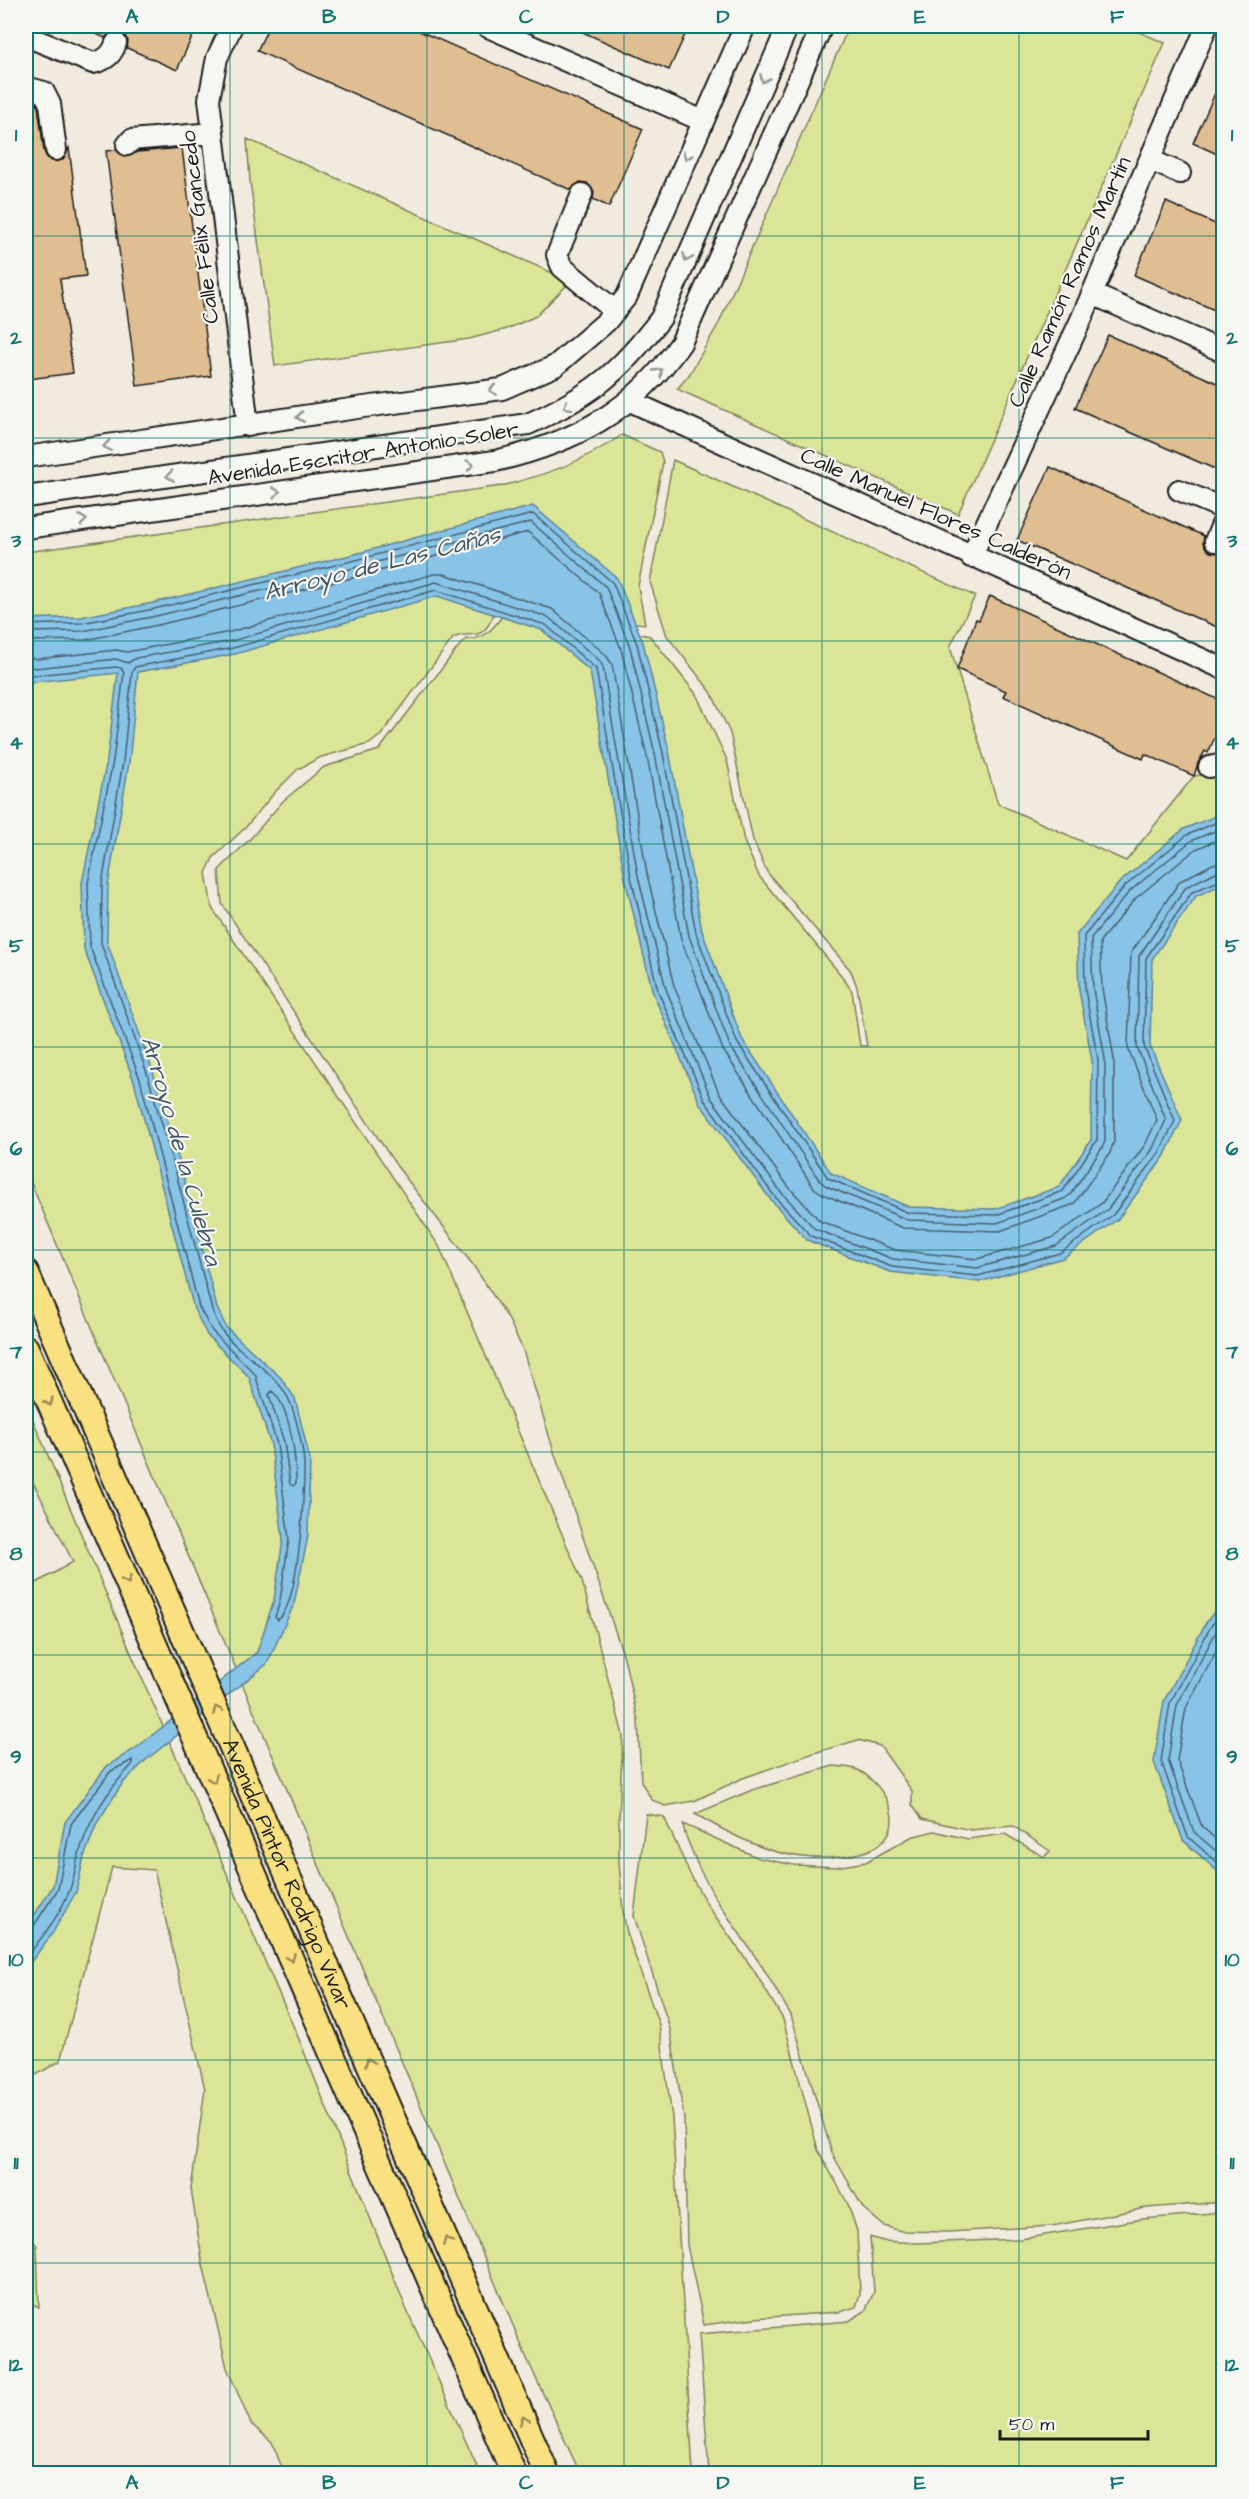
<svg xmlns="http://www.w3.org/2000/svg" width="1249" height="2499" font-family="'Architects Daughter',sans-serif">
  <style>
    .green { fill: #dae598; stroke: #7b805a; stroke-width: 1.5 }
    .water { fill: #88c4e8; stroke: #5d8196; stroke-width: 1.5 }
    .lines { fill: none; stroke-linecap: round; stroke-linejoin: round }
    .shore { stroke: #475f6e; stroke-width: 1.5 }
    .building { fill: #dfbe92; stroke: #1c1c1c; stroke-width: 1.5 }
    .minor-casing { stroke: #1c1c1c; stroke-width: 24 }
    .major-casing { stroke: #1c1c1c; stroke-width: 28 }
    .minor { stroke: #f6f6f2; stroke-width: 20 }
    .major { stroke: #f9e181; stroke-width: 24 }
    .oneway { stroke: #949492 }
    .oneway2 { stroke: #968854 }
    .grid { fill: none; stroke: #0f766e; stroke-width: 1.5; stroke-opacity: 0.55 }
    .labels { text-anchor: middle; dominant-baseline: central; stroke-width: 4.5; stroke-linejoin: round; paint-order: stroke }
    .street-label { font-size: 22px; fill: #1c1c1c; stroke: #f6f6f2 }
    .water-label { font-size: 24px; font-style: italic; fill: #425763; stroke: #f6f6f2 }
    .neatline { fill: none; stroke: #0f766e; stroke-width: 2 }
    .grid-label { font-size: 20px; text-anchor: middle; font-weight: bold; fill: #0f766e }
  </style>
  <rect width="100%" height="100%" fill="#f1ebdf"/>
  <filter id="ink" filterUnits="userSpaceOnUse"><feTurbulence type="fractalNoise" baseFrequency=".0167" numOctaves="2"/><feDisplacementMap in="SourceGraphic" scale="12" xChannelSelector="R" yChannelSelector="G"/><feConvolveMatrix kernelMatrix="1 2 1 2 8 2 1 2 1" color-interpolation-filters="sRGB"/></filter>
  <g filter="url(#ink)">
    <path class="green" d="M849 26H1125L1165 43 958 514 677 389 689 375 719 323Z
      M247 139 571 281 536 316 507 329 469 339 275 366 250 181Z
      M622 435 660 452 663 462 638 586 645 624 498 606C493 615 488 632 477 634 467 636 464 633 453 638L381 735 369 744 321 757 298 769 275 792 245 828 213 858 206 873 212 908 439 1246 582 1581 623 1735 619 1817V1862L623 1911 627 1933 659 2025 672 2117 693 2473H580L528 2361 26 1171V552L502 486C551 473 580 463 622 435Z
      M673 460 975 596 950 647 998 804 1126 861 1194 776 1223 772V1600L1206 1623 1183 1840 1223 1876V2202L1146 2208 1052 2226 948 2232 901 2231 884 2226 863 2208 832 2153 791 2015 763 1968 716 1899 699 1868 685 1834 683 1824 759 1858 794 1865 835 1867 866 1862 911 1837 934 1831 968 1839 1005 1834 1044 1857 1050 1851 1013 1826 971 1830 922 1819 912 1805V1791L880 1746 858 1740 814 1753 743 1778 694 1801 665 1806 652 1800 641 1782 638 1721 624 1657 554 1452 523 1350 508 1318 473 1265 396 1165 222 904 219 870 251 838 283 801 324 767 379 750 460 645 466 639C488 641 497 622 510 606L650 636 696 694 727 760 744 841 759 876 841 975 852 991 860 1046H867L857 987 851 971 767 872 753 840 730 733 711 692 667 636 650 582Z
      M26 1403 131 1653 301 2044 406 2308 480 2473H284L272 2442 251 2424 227 2368 202 2260 191 2189 205 2089 154 1870 112 1867 60 2061 26 2081V1589L73 1562 26 1468Z
      M833 1766C841 1767 853 1767 860 1771 883 1785 906 1821 881 1843 873 1851 857 1854 847 1856 788 1865 745 1843 695 1814L752 1790Z
      M646 1814 664 1817 690 1874 708 1906 753 1969 783 2019 818 2150 848 2204 857 2231 860 2294 856 2307 840 2312 755 2318 704 2325 687 2245 684 2119 670 2029 634 1916Z
      M1223 2212V2473H709L699 2334 849 2321 865 2311 874 2292 870 2237 883 2241 918 2243 1021 2239 1143 2219Z
      M26 2230 37 2246 39 2307 26 2301Z"/>
    <path class="water" d="M533 506 617 578 643 642 669 751 702 931 742 1039 831 1173 909 1207 995 1209 1059 1187 1091 1140 1092 1060 1079 990 1077 934 1120 882 1184 829 1223 813V884L1196 896 1152 959 1150 1046 1182 1120 1164 1157 1118 1219 1063 1258 979 1282 890 1272 807 1240 771 1200 700 1104 653 993 625 879 590 671 542 630 437 596 235 654 138 672 129 763 108 885 107 942 154 1075 182 1171 217 1308 226 1327 281 1378 295 1398 310 1460 308 1536 294 1604 267 1664 146 1760 122 1784 97 1823 84 1857 76 1892 52 1934 26 1968V1928L53 1886 65 1822 107 1766 136 1748 257 1652 274 1600 283 1539 271 1445 249 1377 207 1335 194 1309 134 1081 84 949 82 883 107 760 118 673 33 682 26 679V619L81 617 153 603 355 554Z
      M1223 1600 1224 1876H1223L1183 1840 1154 1762 1164 1701 1206 1623Z"/>
    <g class="lines">
      <path class="shore" d="M26 625 82 623 154 609 356 560 533 514 613 583 637 644 663 753 696 933 737 1042 828 1178 909 1213 996 1215 1063 1191 1097 1140 1098 1060 1085 990 1084 936 1125 886 1187 835 1224 819
        M26 632 83 631 156 616 358 567 531 522 606 587 630 647 655 754 689 936 730 1046 820 1181 826 1186 908 1220 997 1223 1064 1199 1070 1195 1102 1148 1105 1141V1059L1093 989 1091 938 1130 891 1191 841 1224 827
        M26 641 85 640 158 625 360 576 528 532 599 593 621 649 647 756 681 939 723 1050 814 1188 823 1194 903 1228 1000 1231 1074 1204 1110 1153 1114 1141V1059L1102 988 1100 941 1136 898 1196 849 1224 837
        M26 657 37 659 116 650 127 652 230 632 434 574H444L552 609 605 654 612 664 647 874 674 986 719 1093 788 1186 820 1221 895 1250 977 1259 1052 1238 1102 1203 1145 1145 1157 1120 1128 1048 1131 953 1180 881 1213 864 1224 862
        M26 666 36 668 116 659 128 663 136 658 232 641 436 582 548 617 599 660 603 667 638 876 666 989 711 1098 781 1192 815 1229 893 1259 977 1268 1056 1246 1108 1209 1152 1150 1166 1120 1137 1047 1139 956 1186 887 1216 872 1224 871
        M26 674 35 675 116 667 121 668 124 673 113 761 88 883 90 947 140 1079 199 1307 212 1331 255 1374 277 1444 289 1539 280 1601 275 1617 278 1620C300 1604 304 1492 304 1463 303 1448 296 1415 289 1400 276 1371 241 1356 222 1331 218 1325 215 1317 212 1310L176 1173 148 1076 101 943 102 884 123 762 132 672 135 667 233 648 436 590 546 625 596 669 631 877 658 991 705 1101 775 1197 811 1236 892 1267 978 1276 1060 1253 1113 1215 1159 1153 1175 1121 1144 1046 1146 958 1192 892 1224 879
        M272 1391C291 1407 296 1460 296 1483L293 1486 290 1484 284 1442 269 1395Z
        M1224 1610 1211 1626 1170 1703 1161 1761 1188 1837 1224 1868
        M1224 1622 1217 1630 1177 1705 1168 1760 1194 1832 1224 1858
        M1224 1637 1186 1708 1177 1760 1202 1827 1224 1846
        M26 1930 33 1927 58 1889 71 1824 111 1771 133 1760V1764C108 1789 87 1822 78 1858 75 1868 74 1879 70 1889 61 1914 42 1937 26 1958"/>
    </g>
    <path class="building" d="M78 26H197L177 70 127 48 128 41 121 32 114 31 105 38Z
      M269 26H408L643 129 609 207 593 199 594 192 587 183 580 182 571 190 257 51Z
      M569 26H689L669 70Z
      M1224 73V157L1193 143Z
      M26 102H36L38 106 44 151 47 158 52 161 63 160 69 148 86 276 60 279 73 373 29 379 26 353Z
      M182 148 211 376 137 386 106 151 116 150 126 157 137 152Z
      M1166 202 1224 228V314L1134 275Z
      M1108 335 1224 386V473L1075 408Z
      M1050 467 1204 536 1203 543 1210 552 1217 553 1224 549V630L1017 540Z
      M990 596 1224 702V711L1216 727 1219 728 1208 753 1205 751 1198 763 1194 776 1145 754 1143 759 1045 715 1003 696 1006 691 957 669 976 619 979 620Z"/>
    <g class="lines">
      <defs>
        <path id="minor" d="M232 26 217 58 209 99 248 426
          M486 26 703 121
          M26 36 93 63C106 60 112 55 116 43
          M26 90 33 89 44 92 50 104 56 150
          M127 145 131 140 213 133
          M1150 160 1180 173
          M582 194 557 255 562 267 615 311
          M1092 294 1224 352
          M630 401 1224 669
          M26 457 364 407 502 389 555 366 606 322 627 296 745 26
          M1179 490 1224 509
          M26 497 528 424C591 396 619 373 661 318L788 26
          M26 528 495 461C574 443 634 411 681 343L822 26
          M1215 541 1224 520
          M971 557 1080 322 1207 26
          M1209 767 1224 764"/>
        <g id="major">
          <path id="s1" d="M26 1272 547 2474"/>
          <path d="M26 1348 514 2474"/>
        </g>
      </defs>
      <use href="#minor" class="minor-casing"/>
      <use href="#major" class="major-casing"/>
      <use href="#minor" class="minor"/>
      <use href="#major" class="major"/>
    </g>
    <defs><path id="oneway-chevron" d="M-2-3.5L2.5 0L-2 3.5" fill="none" stroke-width="1.6" stroke-linecap="round" stroke-linejoin="round" transform="scale(1.5)"/></defs>
    <g class="oneway">
      <use href="#oneway-chevron" transform="translate(764 79) rotate(113)"/>
      <use href="#oneway-chevron" transform="translate(687 156) rotate(114)"/>
      <use href="#oneway-chevron" transform="translate(687 258) rotate(113)"/>
      <use href="#oneway-chevron" transform="translate(659 372) rotate(-46)"/>
      <use href="#oneway-chevron" transform="translate(493 390) rotate(171)"/>
      <use href="#oneway-chevron" transform="translate(567 406) rotate(149)"/>
      <use href="#oneway-chevron" transform="translate(300 417) rotate(171)"/>
      <use href="#oneway-chevron" transform="translate(107 446) rotate(172)"/>
      <use href="#oneway-chevron" transform="translate(470 465) rotate(-8)"/>
      <use href="#oneway-chevron" transform="translate(170 476) rotate(172)"/>
      <use href="#oneway-chevron" transform="translate(276 492) rotate(-8)"/>
      <use href="#oneway-chevron" transform="translate(83 520) rotate(-8)"/>
    </g>
    <g class="oneway2">
      <use href="#oneway-chevron" transform="translate(49 1402) rotate(66)"/>
      <use href="#oneway-chevron" transform="translate(127 1580) rotate(67)"/>
      <use href="#oneway-chevron" transform="translate(217 1710) rotate(-113)"/>
      <use href="#oneway-chevron" transform="translate(213 1779) rotate(67)"/>
      <use href="#oneway-chevron" transform="translate(291 1958) rotate(67)"/>
      <use href="#oneway-chevron" transform="translate(369 2062) rotate(-113)"/>
      <use href="#oneway-chevron" transform="translate(447 2241) rotate(-113)"/>
      <use href="#oneway-chevron" transform="translate(524 2420) rotate(-113)"/>
    </g>
  </g>
  <path class="grid" d="M230 26V2474M427 26V2474M624 26V2474M822 26V2474M1019 26V2474M26 236H1224M26 438H1224M26 641H1224M26 844H1224M26 1047H1224M26 1250H1224M26 1452H1224M26 1655H1224M26 1858H1224M26 2060H1224M26 2263H1224"/>
  <g class="labels">
    <g class="street-label">
      <text transform="translate(200 227) rotate(-97)">Calle Félix Gancedo</text>
      <text transform="translate(1070 282) rotate(-66)">Calle Ramón Ramos Martín</text>
      <text transform="translate(363 454) rotate(-9)">Avenida Escritor Antonio Soler</text>
      <text transform="translate(936 514) rotate(24)">Calle Manuel Flores Calderón</text>
      <text stroke="none"><textPath href="#s1" startOffset="656">Avenida Pintor Rodrigo Vivar</textPath></text>
    </g>
    <g class="water-label">
      <text transform="translate(382 564) rotate(-14)">Arroyo de Las Cañas</text>
      <text transform="translate(181 1151) rotate(74)">Arroyo de la Culebra</text>
    </g>
  </g>
  <rect width="1249" height="2499" fill="none" stroke="#f6f6f2" stroke-width="66"/>
  <path d="M1000 2430v9h148v-9" fill="none" stroke="#1c1c1c" stroke-width="3"/>
  <text x="1009" y="2430" font-size="18" fill="#1c1c1c" stroke="#f6f6f2" stroke-width="4.5" paint-order="stroke">50 m</text>
  <rect x="33" y="33" width="1183" height="2433" class="neatline"/>
  <g class="grid-label">
    <text x="132" y="23">A</text>
    <text x="329" y="23">B</text>
    <text x="526" y="23">C</text>
    <text x="723" y="23">D</text>
    <text x="920" y="23">E</text>
    <text x="1117" y="23">F</text>
    <text x="16" y="141">1</text>
    <text x="1232" y="141">1</text>
    <text x="16" y="344">2</text>
    <text x="1232" y="344">2</text>
    <text x="16" y="547">3</text>
    <text x="1232" y="547">3</text>
    <text x="16" y="749">4</text>
    <text x="1232" y="749">4</text>
    <text x="16" y="952">5</text>
    <text x="1232" y="952">5</text>
    <text x="16" y="1155">6</text>
    <text x="1232" y="1155">6</text>
    <text x="16" y="1358">7</text>
    <text x="1232" y="1358">7</text>
    <text x="16" y="1560">8</text>
    <text x="1232" y="1560">8</text>
    <text x="16" y="1763">9</text>
    <text x="1232" y="1763">9</text>
    <text x="16" y="1966">10</text>
    <text x="1232" y="1966">10</text>
    <text x="16" y="2169">11</text>
    <text x="1232" y="2169">11</text>
    <text x="16" y="2371">12</text>
    <text x="1232" y="2371">12</text>
    <text x="132" y="2489">A</text>
    <text x="329" y="2489">B</text>
    <text x="526" y="2489">C</text>
    <text x="723" y="2489">D</text>
    <text x="920" y="2489">E</text>
    <text x="1117" y="2489">F</text>
  </g>
</svg>
